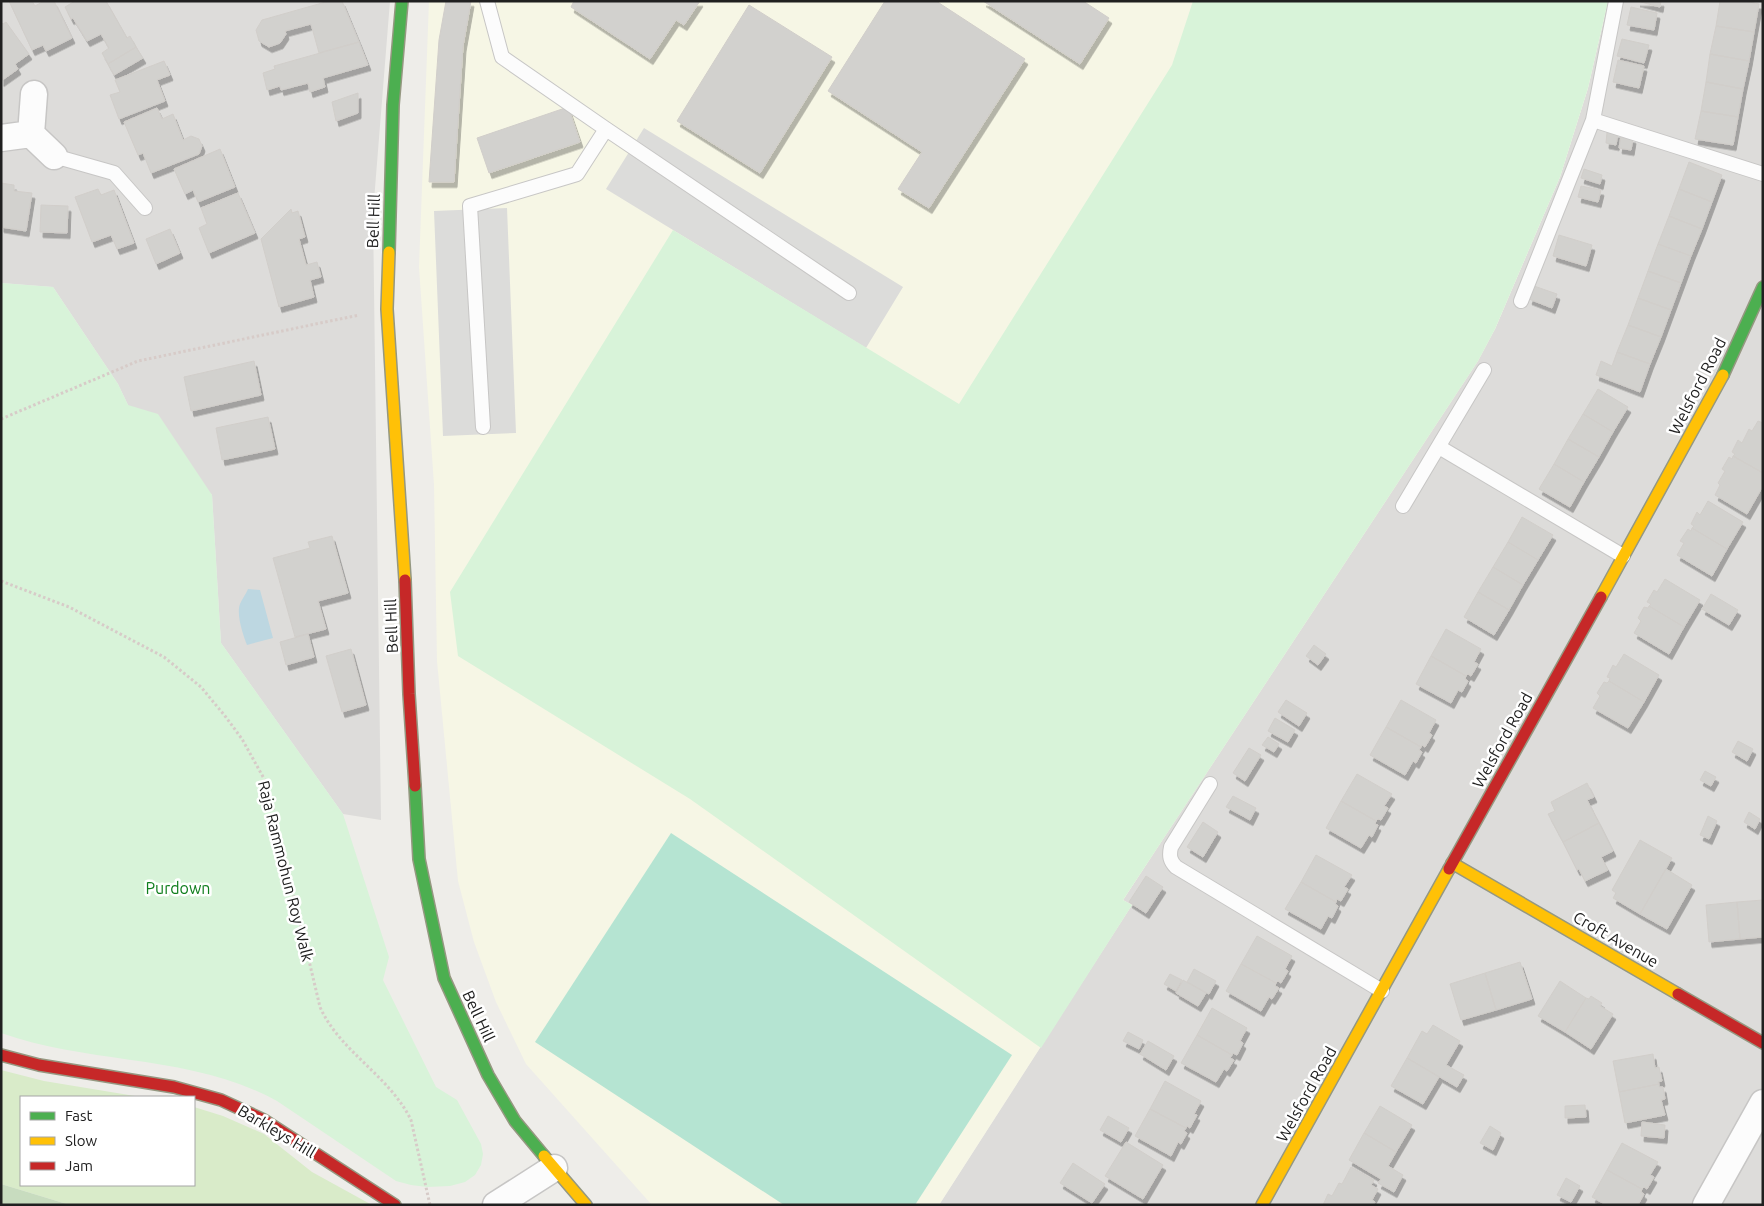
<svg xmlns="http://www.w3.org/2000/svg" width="1764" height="1206" font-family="Ubuntu,sans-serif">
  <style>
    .residential { fill: #dddcda }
    .education { fill: #f6f6e5 }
    .religious { fill: #dcdcda }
    .grass { fill: #d9ebc9 }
    .forest { fill: #c8dcbf }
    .park { fill: #d8f3d9 }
    .pitch { fill: #b5e4d2 }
    .water { fill: #bdd7e1 }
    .building { fill: #d2d1ce; stroke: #d1ceca; filter: url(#shadow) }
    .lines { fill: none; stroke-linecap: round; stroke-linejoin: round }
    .lane-casing { stroke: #c7c6c5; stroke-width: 16 }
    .street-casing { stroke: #c7c6c5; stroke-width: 29 }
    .fast-casing { stroke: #959881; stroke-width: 14 }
    .slow-casing { stroke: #959881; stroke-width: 14 }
    .jam-casing { stroke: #959881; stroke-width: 14 }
    .path { stroke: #d7cbc8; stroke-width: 3; stroke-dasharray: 2.5 2.5; stroke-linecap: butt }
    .lane { stroke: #fcfcfc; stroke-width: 14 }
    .street { stroke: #fcfcfc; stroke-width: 26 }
    .fast { stroke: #4caf50; stroke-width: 11 }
    .slow { stroke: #ffc107; stroke-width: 11 }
    .jam { stroke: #c62828; stroke-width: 11 }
    .labels { text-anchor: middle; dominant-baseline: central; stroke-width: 5; stroke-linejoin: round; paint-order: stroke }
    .street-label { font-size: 16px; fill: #202020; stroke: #fff }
    .park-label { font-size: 16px; fill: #0f7e1d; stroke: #fff }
  </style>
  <defs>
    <filter id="shadow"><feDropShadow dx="3" dy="5.5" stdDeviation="0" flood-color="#0004"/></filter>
  </defs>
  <rect width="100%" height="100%" fill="#eeede9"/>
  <path class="residential" d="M1 1H390L373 213 381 820 343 814 221 643 212 495 128 405 118 384 53 287 1 283Z
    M1608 1H1763V1205H939L1131 906 1123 900 1495 329 1560 177 1588 88Z"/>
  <path class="education" d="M429 1H1608L1588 88 1560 177 1495 329 1478 361 1123 900 1132 905 939 1205H652L526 1064 496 1002 474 942 458 881 437 661 434 485 419 267Z"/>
  <path class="religious" d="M644 128 903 287 866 348 606 189Z
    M507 208 516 433 443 436 434 211Z"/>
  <path class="grass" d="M1 1070 44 1081 141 1097H21V1185H194V1107L223 1116 264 1134 312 1172 372 1205H70L1 1184Z"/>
  <path class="forest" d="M1 1184 70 1205H1Z"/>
  <path class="park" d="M1193 1H1608L1588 88 1560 177 1495 329 1478 361 1123 900 1132 905 1041 1048 690 799 458 656 450 592 673 230 959 404 1172 65Z
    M1 283 53 287 118 384 128 405 158 414 212 495 221 643 343 814 389 957 383 980 436 1087 457 1100 481 1144 483 1154 481 1165 475 1175 465 1182 450 1186 427 1187 411 1185 396 1181 277 1101C192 1054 91 1065 1 1033Z"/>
  <path class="pitch" d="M671 833 1012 1055 915 1205H784L535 1042Z"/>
  <path class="water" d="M248 589 260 590 273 638 247 645C243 635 236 614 240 604 242 599 246 594 248 589Z"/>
  <path class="building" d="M9 1H32L35 6 44 1H54L72 38 46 51 43 45 32 50Z
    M75 1H106L127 38 130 36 136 47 108 64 102 53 109 48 101 34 87 41 73 18 71 19 65 7Z
    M329 1H342L359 42 319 53 311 24 285 31 286 34 280 43 269 47 259 41 256 30 262 20Z
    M446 1H471L463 46 454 182H429L439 40Z
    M574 1H700L684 25 676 20 650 59 571 7Z
    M885 1H936L1025 59 929 208 898 189 922 152 828 91Z
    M983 1H1083L1109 18 1080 64Z
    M1637 1H1661L1660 7Z
    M1720 1H1744L1759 4 1754 32 1716 26Z
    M749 5 832 57 760 173 677 121Z
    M1631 7 1657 13 1654 30 1627 25Z
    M1 22 3 24 6 22 29 54 15 64 18 69 1 81Z
    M1716 26 1754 32 1749 61 1710 54Z
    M1622 39 1649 45 1644 63 1617 56Z
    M359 42 368 65 323 78 325 87 310 92 308 83 281 90 280 86 267 90 263 73 275 69 274 66Z
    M136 47 143 58 114 75 108 64Z
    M1710 54 1749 61 1743 89 1706 82Z
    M1618 60 1644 66 1639 88 1613 82Z
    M164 61 170 75 157 80 165 101 119 119 110 95 120 92 115 80Z
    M1706 82 1743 89 1738 117 1701 111Z
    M358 93V113L336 121 332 102Z
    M568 107 580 142 489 173 477 138Z
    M157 108 162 119 173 114 183 140 191 136 199 139 202 146 199 154 151 173 143 153 138 155 124 122Z
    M1701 111 1738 117 1733 145 1695 139Z
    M1607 132 1618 133 1616 145 1606 143Z
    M1621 136 1633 138 1631 150 1619 148Z
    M220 149 235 187 198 202 193 190 185 194 174 169Z
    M1689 162 1722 175 1712 202 1679 189Z
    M1584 169 1602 175 1600 184 1581 178Z
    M1 183 14 185V191L32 193 26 231 1 227Z
    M1581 186 1601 190 1598 202 1578 197Z
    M98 189 101 195 114 190 134 243 117 249 111 235 92 242 75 197Z
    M1679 189 1712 202 1702 229 1669 216Z
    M238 193 255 233 209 253 199 228 207 224 201 208Z
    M41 205 68 206 67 233 40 232Z
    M291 209 292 213 298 211 305 237 299 239 306 265 317 262 321 277 310 280 314 297 279 307 261 239Z
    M1669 216 1702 229 1691 256 1658 244Z
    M170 229 180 253 156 264 146 239Z
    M1559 235 1592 245 1586 266 1553 256Z
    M1658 244 1691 256 1681 283 1648 271Z
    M1648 271 1681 283 1671 310 1638 298Z
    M1534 286 1557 294 1552 308 1529 299Z
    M1638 298 1671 310 1661 337 1628 325Z
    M1628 325 1661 337 1650 364 1617 352Z
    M1617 352 1650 364 1640 392 1596 375 1601 361 1612 366Z
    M254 361 261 395 191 411 184 377Z
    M1598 389 1628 407 1613 432 1583 414Z
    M1583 414 1613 432 1599 457 1568 439Z
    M268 417 275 449 222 460 216 428Z
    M1758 421 1763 423V473L1733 456 1735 454 1732 452 1738 440 1742 443 1749 429 1752 431Z
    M1568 439 1599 457 1584 482 1554 464Z
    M1733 456 1763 473V486L1747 514 1715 495 1720 485 1718 483 1725 471 1722 469 1729 457 1732 459Z
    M1554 464 1584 482 1570 507 1539 489Z
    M1708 501 1743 522 1727 549 1692 528 1694 526 1691 524 1697 512 1700 515Z
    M1522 517 1553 535 1538 560 1508 542Z
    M1692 528 1727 549 1712 576 1677 555 1684 543 1680 541 1688 529 1691 531Z
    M332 536 348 593 318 601 326 629 295 637 273 558 310 548 308 542Z
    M1508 542 1538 560 1523 585 1493 567Z
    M1493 567 1523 585 1509 610 1478 592Z
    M1665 579 1700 600 1684 627 1649 606 1651 604 1647 602 1654 590 1657 592Z
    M1478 592 1509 610 1494 635 1464 617Z
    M1711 594 1738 610 1729 625 1702 609Z
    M1649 606 1684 627 1669 654 1634 633 1641 621 1638 618 1644 607 1648 608Z
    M1446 629 1481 649 1474 662 1478 664 1471 676 1468 674 1466 676 1431 656Z
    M308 634 314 657 286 665 280 642Z
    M1314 645 1326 654 1318 665 1306 656Z
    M351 649 366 705 342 712 326 656Z
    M1624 654 1659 675 1644 702 1609 681 1610 678 1607 677 1613 665 1616 667Z
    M1431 656 1466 676 1465 679 1468 681 1462 692 1458 690 1451 703 1416 684Z
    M1609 681 1644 702 1628 728 1593 708 1600 696 1597 693 1604 682 1607 683Z
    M1286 700 1307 713 1299 726 1278 712Z
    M1401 700 1436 720 1429 733 1432 735 1425 747 1422 745 1421 747 1386 727Z
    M1275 718 1295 730 1288 742 1268 731Z
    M1386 727 1421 747 1419 750 1422 752 1416 763 1413 761 1405 775 1370 755Z
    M1268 737 1279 744 1274 752 1262 745Z
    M1738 741 1753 749 1747 761 1732 752Z
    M1249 748 1261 755 1245 781 1233 773Z
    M1705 771 1716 777 1711 786 1700 780Z
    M1357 774 1392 794 1384 806 1388 808 1381 820 1378 819 1376 821 1341 801Z
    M1587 783 1594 797 1587 800 1599 823 1563 842 1548 814 1555 811 1551 802Z
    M1233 796 1256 808 1250 820 1226 807Z
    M1341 801 1376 821 1375 824 1378 825 1372 837 1369 835 1361 848 1326 828Z
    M1749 812 1760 819 1755 829 1744 822Z
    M1708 816 1717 821 1709 839 1700 835Z
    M1203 822 1218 832 1203 857 1187 847Z
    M1599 823 1613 851 1601 857 1608 870 1585 881 1579 869 1577 870 1563 842Z
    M1640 840 1672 858 1640 914 1613 898 1616 893 1612 890Z
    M1316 855 1352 875 1344 887 1348 889 1341 901 1337 899 1336 902 1301 882Z
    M1666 869 1692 885 1667 929 1640 914Z
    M1146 876 1163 887 1146 913 1129 902Z
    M1301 882 1336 902 1335 904 1338 906 1332 918 1328 916 1321 929 1285 909Z
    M1763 900V937L1740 939 1737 902Z
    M1737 902 1740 939 1709 942 1706 905Z
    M1257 936 1292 956 1285 969 1288 971 1281 983 1278 981 1276 983 1241 964Z
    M1520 962 1532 999 1496 1010 1485 973Z
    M1241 964 1276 983 1275 986 1279 988 1272 999 1269 997 1261 1011 1226 991Z
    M1194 969 1216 981 1209 994 1187 982Z
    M1485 973 1496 1010 1461 1020 1450 984Z
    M1170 974 1182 980 1176 991 1164 984Z
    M1183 980 1206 993 1198 1006 1176 993Z
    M1560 981 1586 998 1565 1032 1538 1016Z
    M1591 996 1602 1003 1600 1006 1613 1014 1591 1049 1565 1032 1586 998 1589 999Z
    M1212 1008 1247 1028 1240 1041 1243 1043 1237 1055 1233 1053 1232 1055 1197 1035Z
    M1433 1025 1460 1041 1446 1065 1464 1075 1457 1087 1407 1058 1422 1031 1427 1034Z
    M1128 1032 1143 1040 1139 1049 1123 1041Z
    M1197 1035 1232 1055 1230 1058 1234 1060 1227 1071 1224 1069 1216 1082 1181 1063Z
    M1148 1041 1174 1056 1166 1070 1140 1054Z
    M1653 1054 1655 1068 1659 1067 1662 1081 1658 1082 1659 1084 1619 1092 1613 1061Z
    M1407 1058 1439 1077 1423 1104 1391 1086Z
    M1165 1081 1201 1101 1194 1114 1197 1115 1190 1128 1187 1126 1186 1128 1150 1109Z
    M1659 1084V1087H1663L1665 1099 1661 1100 1665 1115 1625 1123 1619 1092Z
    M1585 1105 1586 1117 1565 1118V1106Z
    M1380 1106 1412 1125 1396 1152 1364 1133Z
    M1150 1109 1186 1128 1184 1131 1187 1133 1181 1144 1178 1142 1171 1156 1135 1136Z
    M1108 1116 1129 1128 1121 1142 1100 1130Z
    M1642 1122 1665 1125 1664 1138 1641 1136Z
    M1490 1126 1501 1133 1493 1150 1480 1143Z
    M1364 1133 1396 1152 1388 1166 1403 1175 1394 1192 1378 1183 1381 1179 1349 1160Z
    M1126 1142 1163 1165 1143 1199 1105 1176Z
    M1622 1143 1658 1162 1650 1175 1654 1177 1647 1189 1644 1187 1642 1189 1607 1170Z
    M1073 1163 1105 1184 1092 1203 1060 1183Z
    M1351 1167 1374 1180 1371 1185 1378 1189 1372 1200 1375 1202 1373 1205H1323L1328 1194 1332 1196 1339 1183 1342 1184Z
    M1607 1170 1642 1189 1641 1192 1644 1194 1638 1205H1606L1592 1197Z
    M1566 1178 1580 1186 1571 1202 1557 1195Z"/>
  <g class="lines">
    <defs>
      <path id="lane" d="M487 1 502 57 606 129 849 293
        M1593 120 1763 174
        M54 156 114 173 145 208
        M1521 301 1593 120 1616 1
        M483 427 470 206 577 174 606 129
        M1439 447 1623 556
        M1403 506 1484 370
        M1210 784 1171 847C1169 856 1170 861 1176 867L1382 991"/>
      <path id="street" d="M34 94 31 134 54 156
        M1 138 31 134
        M496 1205 554 1168
        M1706 1205 1763 1103"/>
      <path id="fast" d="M389 252 393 105 402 1
        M1723 375 1763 287
        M415 786 419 859 444 978 488 1075 515 1121 544 1156"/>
      <path id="slow" d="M389 252 387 309 405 580
        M1601 597 1723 375
        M1452 863 1678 994
        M544 1156 586 1205
        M1262 1205 1449 869"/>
      <path id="jam" d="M405 580 409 694 415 786
        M1449 869 1601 597
        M1678 994 1763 1043
        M1 1055 39 1065 174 1087 221 1100 264 1120 395 1205"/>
    </defs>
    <use href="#lane" class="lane-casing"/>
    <use href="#street" class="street-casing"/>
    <use href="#fast" class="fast-casing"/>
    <use href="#slow" class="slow-casing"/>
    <use href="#jam" class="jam-casing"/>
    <path class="path" d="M1 419 138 361 359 315
      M1 581 69 607 164 657 201 687 225 716 242 739 267 784 320 1007C340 1052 389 1075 411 1120L430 1205"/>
    <use href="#lane" class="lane"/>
    <use href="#street" class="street"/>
    <use href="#fast" class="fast"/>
    <use href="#slow" class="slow"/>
    <use href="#jam" class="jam"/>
  </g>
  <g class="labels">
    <g class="street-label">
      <text transform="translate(373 221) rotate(-88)">Bell Hill</text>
      <text transform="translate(1697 386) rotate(-63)">Welsford Road</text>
      <text transform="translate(391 626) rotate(-92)">Bell Hill</text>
      <text transform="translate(1502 740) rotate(-61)">Welsford Road</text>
      <text transform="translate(286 871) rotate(76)">Raja Rammohun Roy Walk</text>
      <text transform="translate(1616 939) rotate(30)">Croft Avenue</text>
      <text transform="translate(479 1016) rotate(65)">Bell Hill</text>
      <text transform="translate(1306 1094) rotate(-61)">Welsford Road</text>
      <text transform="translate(277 1131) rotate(31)">Barkleys Hill</text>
    </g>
    <g class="park-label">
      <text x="178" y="888">Purdown</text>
    </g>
  </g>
  <rect width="1764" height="1206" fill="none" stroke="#202020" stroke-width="5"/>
  <rect x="20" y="1096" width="175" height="90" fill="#ffffff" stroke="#a6a6a6"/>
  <rect x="30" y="1112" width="25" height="8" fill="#4caf50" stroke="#a6a6a6"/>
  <text x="65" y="1121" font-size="15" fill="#202020">Fast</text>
  <rect x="30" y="1137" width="25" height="8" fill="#ffc107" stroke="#a6a6a6"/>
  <text x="65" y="1146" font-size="15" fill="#202020">Slow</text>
  <rect x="30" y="1162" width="25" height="8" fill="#c62828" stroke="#a6a6a6"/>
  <text x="65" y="1171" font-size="15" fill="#202020">Jam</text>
</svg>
